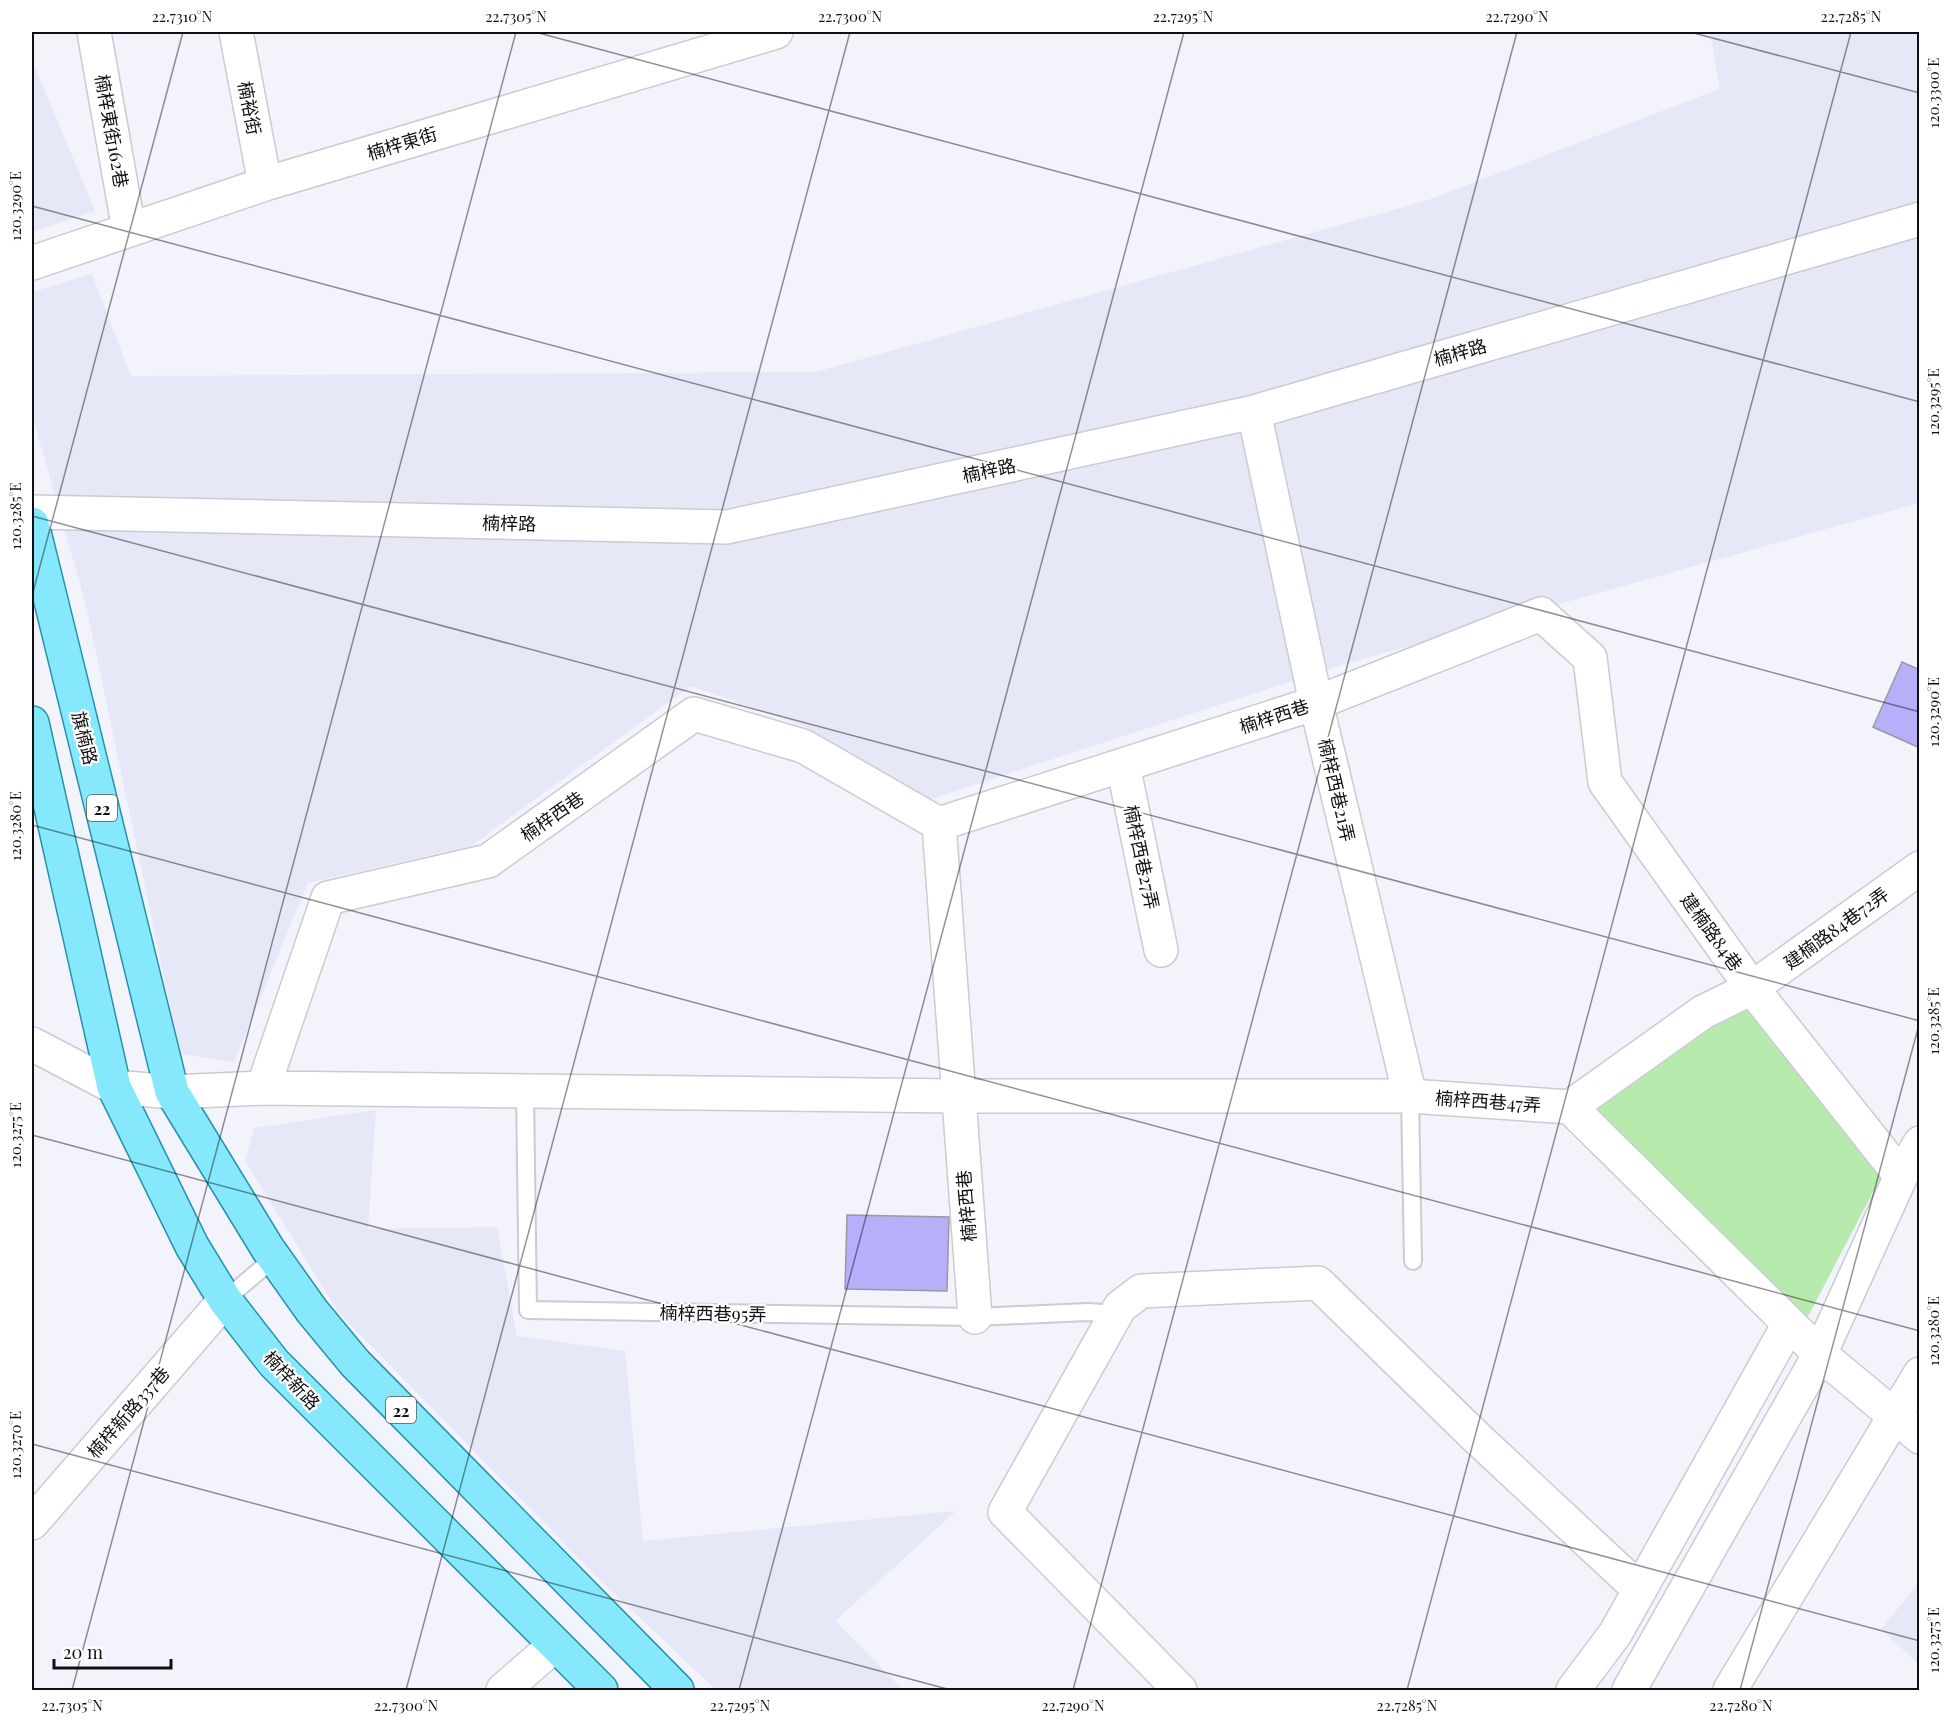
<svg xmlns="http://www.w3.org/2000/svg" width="1951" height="1722" font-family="'Playfair Display','Noto Sans TC',serif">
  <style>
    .built { fill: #e6e8f7 }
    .green { fill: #b7ebae }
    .building { fill: #b8affb; stroke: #9999a0; stroke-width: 1.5 }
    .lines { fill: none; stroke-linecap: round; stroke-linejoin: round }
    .lane-casing { stroke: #cacbd3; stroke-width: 20 }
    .street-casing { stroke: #cacbd3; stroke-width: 36 }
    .primary-casing { stroke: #2792a9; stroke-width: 36 }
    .lane { stroke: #fff; stroke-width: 16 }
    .street { stroke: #fff; stroke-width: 33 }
    .primary { stroke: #85e8fc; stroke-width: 33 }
    .ticks { fill: none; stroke: #101013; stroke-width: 1.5; stroke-opacity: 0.45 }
    .labels { text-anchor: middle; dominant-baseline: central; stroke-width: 4.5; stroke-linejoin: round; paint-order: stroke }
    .shield { fill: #fff; stroke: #58585a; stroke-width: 1.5 }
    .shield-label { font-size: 16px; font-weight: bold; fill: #101013 }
    .street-label { font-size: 18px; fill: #101013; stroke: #fff }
    .neatline { fill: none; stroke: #101013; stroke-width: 2 }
    .ticks-label { font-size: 15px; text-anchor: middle; fill: #101013 }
  </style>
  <rect width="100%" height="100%" fill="#f2f3fb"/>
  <path class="built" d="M1710 32H1919V503L1335 667 928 800 807 727 691 686 471 846 308 883 234 1062 180 1054 86 605 32 415V292L92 274 131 376 816 372 1425 201 1720 89Z
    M32 60 95 211 32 232Z
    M376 1110 368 1229 497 1227 517 1336 625 1351 643 1541 956 1511 835 1621 903 1690H716L600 1580 338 1312 245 1161 254 1128Z
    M1919 1583V1665L1881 1629Z"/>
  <path class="green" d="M1747 1002 1883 1173 1803 1326 1592 1104Z"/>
  <path class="building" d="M1902 662 1920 670V748L1873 727Z
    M847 1215 949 1217 947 1291 845 1289Z"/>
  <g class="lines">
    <defs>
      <path id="lane" d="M525 1091 528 1310 975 1317 1088 1312 1116 1314
        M1410 1096 1413 1261
        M225 1300 274 1258"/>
      <path id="street" d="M94 32 129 230
        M236 32 265 184
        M32 263 265 184 776 32
        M1254 412 1316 703 1410 1096
        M32 512 727 527 1254 412 1920 219
        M1123 765 1161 950
        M939 824 975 1317
        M32 1044 114 1087 172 1092 263 1088 957 1096H1410L1570 1107 1820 1354 1920 1437
        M263 1088 328 898 488 861 694 714 803 746 939 824 1316 703 1541 614 1590 658 1605 782 1752 988 1901 1176
        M1570 1107 1703 1012 1752 988 1920 868
        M32 1523 225 1300
        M503 1690 555 1645
        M1180 1690 1005 1512 1120 1307 1141 1291 1318 1283 1476 1437 1640 1590
        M1573 1690 1615 1634 1789 1324
        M1629 1690 1820 1354 1901 1176 1920 1143
        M1730 1690 1920 1374"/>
      <path id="primary" d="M32 524 172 1092 268 1249 312 1311 355 1363 677 1690
        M32 723 114 1087 192 1246 225 1300 274 1363 601 1690"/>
    </defs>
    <use href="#lane" class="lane-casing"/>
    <use href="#street" class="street-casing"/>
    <use href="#primary" class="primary-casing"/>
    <use href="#lane" class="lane"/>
    <use href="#street" class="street"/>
    <use href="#primary" class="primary"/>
  </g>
  <path class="ticks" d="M535 32 1920 402M1690 32 1920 93M32 206 1920 712M32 516 1920 1021M32 596 183 32M32 825 1920 1331M32 1135 1920 1641M32 1444 951 1690M72 1690 516 32M406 1690 850 32M739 1690 1184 32M1073 1690 1517 32M1407 1690 1851 32M1740 1690 1920 1021"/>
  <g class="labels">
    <g class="shield">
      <rect x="87" y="795" width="30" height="26" rx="4.5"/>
      <rect x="386" y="1397" width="30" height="26" rx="4.5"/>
    </g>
    <g class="shield-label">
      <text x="102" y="808">22</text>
      <text x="401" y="1410">22</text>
    </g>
    <g class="street-label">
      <text transform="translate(250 108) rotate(79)">楠裕街</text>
      <text transform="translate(112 131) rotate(80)">楠梓東街162巷</text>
      <text transform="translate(402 143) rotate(-17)">楠梓東街</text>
      <text transform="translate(1460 352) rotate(-16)">楠梓路</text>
      <text transform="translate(989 470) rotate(-12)">楠梓路</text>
      <text transform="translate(509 523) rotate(1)">楠梓路</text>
      <text transform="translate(1274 716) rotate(-18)">楠梓西巷</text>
      <text transform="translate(85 738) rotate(76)">旗楠路</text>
      <text transform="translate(1337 790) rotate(77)">楠梓西巷21弄</text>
      <text transform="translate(552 816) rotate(-35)">楠梓西巷</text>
      <text transform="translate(1142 857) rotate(78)">楠梓西巷27弄</text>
      <text transform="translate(1836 928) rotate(-36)">建楠路84巷72弄</text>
      <text transform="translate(1712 932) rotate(54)">建楠路84巷</text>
      <text transform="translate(1488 1101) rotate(4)">楠梓西巷47弄</text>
      <text transform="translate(966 1206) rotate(-95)">楠梓西巷</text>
      <text transform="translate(713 1313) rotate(1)">楠梓西巷95弄</text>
      <text transform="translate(292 1380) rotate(47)">楠梓新路</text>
      <text transform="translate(128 1412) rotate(-49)">楠梓新路337巷</text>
    </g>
  </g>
  <rect width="1951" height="1722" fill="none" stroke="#ffffff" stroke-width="66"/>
  <path d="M54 1659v9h117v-9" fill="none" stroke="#101013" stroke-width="3"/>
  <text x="63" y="1659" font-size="18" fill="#101013" stroke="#ffffff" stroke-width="4.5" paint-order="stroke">20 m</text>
  <rect x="33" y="33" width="1885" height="1656" class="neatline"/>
  <g class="ticks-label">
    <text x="182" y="22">22.7310°N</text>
    <text x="516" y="22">22.7305°N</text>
    <text x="850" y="22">22.7300°N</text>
    <text x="1183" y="22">22.7295°N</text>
    <text x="1517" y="22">22.7290°N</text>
    <text x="1851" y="22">22.7285°N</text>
    <text transform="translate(1934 93) rotate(-90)" y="5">120.3300°E</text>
    <text transform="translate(16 206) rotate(-90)" y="5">120.3290°E</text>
    <text transform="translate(1934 402) rotate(-90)" y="5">120.3295°E</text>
    <text transform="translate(16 516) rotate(-90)" y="5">120.3285°E</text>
    <text transform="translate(1934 712) rotate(-90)" y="5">120.3290°E</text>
    <text transform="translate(16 826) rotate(-90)" y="5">120.3280°E</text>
    <text transform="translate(1934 1021) rotate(-90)" y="5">120.3285°E</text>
    <text transform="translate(16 1135) rotate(-90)" y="5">120.3275°E</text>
    <text transform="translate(1934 1331) rotate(-90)" y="5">120.3280°E</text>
    <text transform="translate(16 1445) rotate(-90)" y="5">120.3270°E</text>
    <text transform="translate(1934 1640) rotate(-90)" y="5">120.3275°E</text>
    <text x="72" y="1711">22.7305°N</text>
    <text x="406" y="1711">22.7300°N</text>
    <text x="740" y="1711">22.7295°N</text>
    <text x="1073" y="1711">22.7290°N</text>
    <text x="1407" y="1711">22.7285°N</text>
    <text x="1741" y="1711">22.7280°N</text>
  </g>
</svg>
